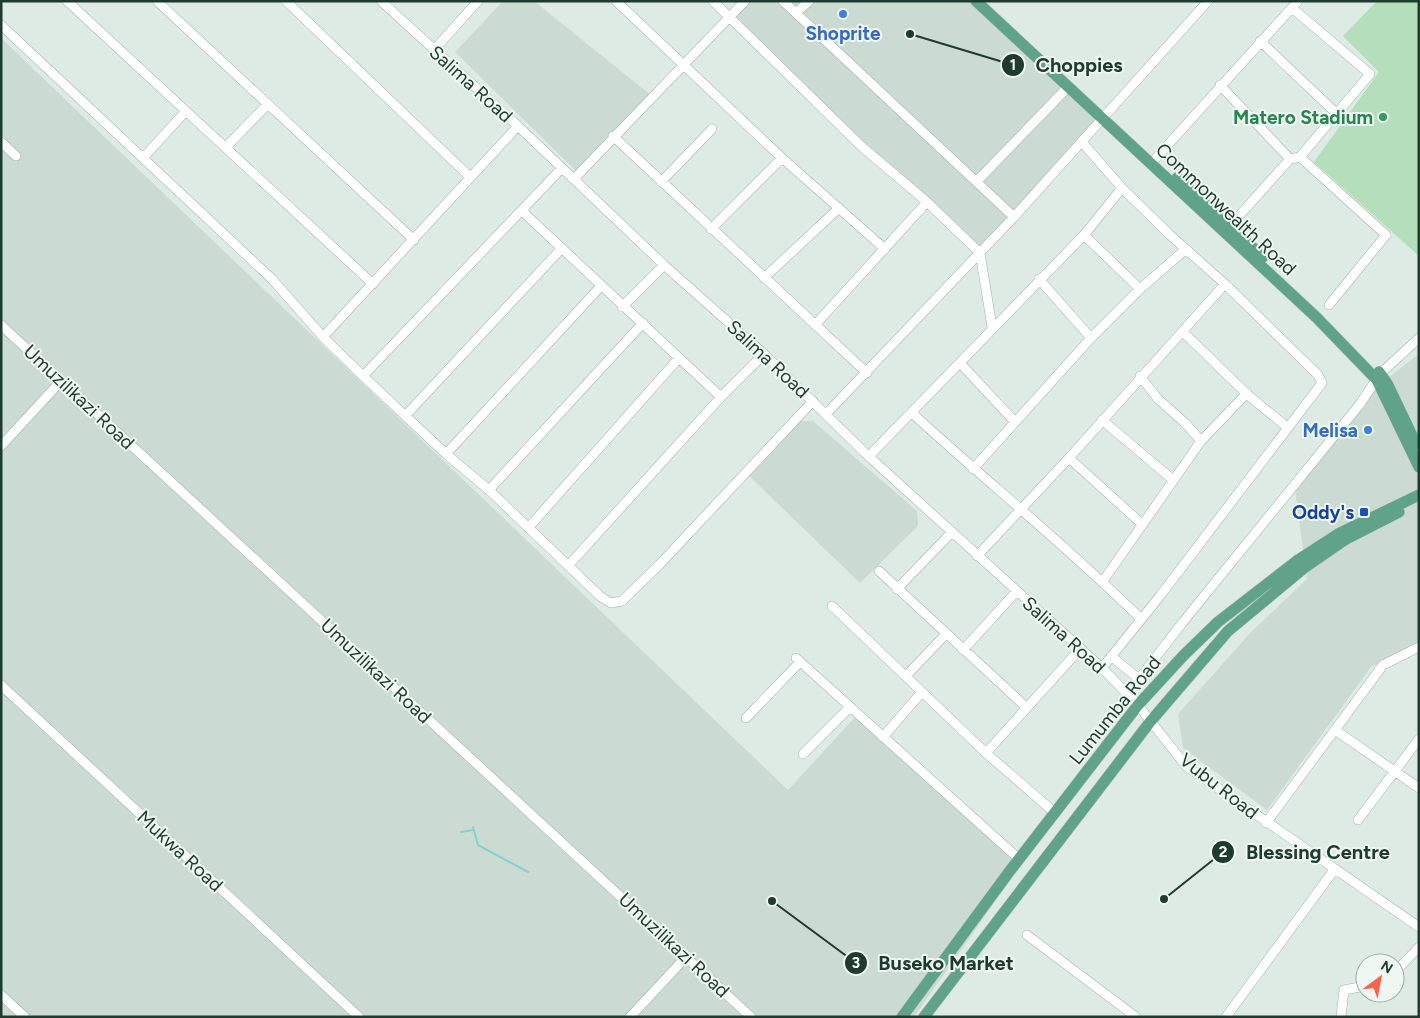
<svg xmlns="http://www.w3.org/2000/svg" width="1420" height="1018" font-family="Figtree,sans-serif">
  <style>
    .built { fill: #ccdbd2 }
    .green { fill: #b5debb }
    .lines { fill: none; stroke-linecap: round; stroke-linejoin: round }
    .stream { stroke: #82d1d4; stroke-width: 2 }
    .minor-casing { stroke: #a1b3aa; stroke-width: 10 }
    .major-casing { stroke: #c0c8c5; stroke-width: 12 }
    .minor { stroke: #fff; stroke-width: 9 }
    .major { stroke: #60a38a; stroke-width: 11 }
    .shop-dot { fill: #3f7fe0; stroke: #eff7f2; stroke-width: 2 }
    .leisure-dot { fill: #2e9e5b; stroke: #eff7f2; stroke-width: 2 }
    .transit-dot { fill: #1a4fb4; stroke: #eff7f2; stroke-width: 2 }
    .labels { text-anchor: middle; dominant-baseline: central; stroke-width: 4; stroke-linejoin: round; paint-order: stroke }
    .shop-label { font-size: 19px; font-weight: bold; fill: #366cbe; stroke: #eff7f2 }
    .street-label { font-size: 19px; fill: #1f3b30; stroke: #eff7f2 }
    .leisure-label { font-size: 19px; font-weight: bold; fill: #27864d; stroke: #eff7f2; text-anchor: end }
    .transit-label { font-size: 19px; font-weight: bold; fill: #164399; stroke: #eff7f2; text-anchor: end }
    .leader { fill: none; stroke: #1f3b30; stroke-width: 2 }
    .callout-dot { fill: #1f3b30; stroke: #eff7f2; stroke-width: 2 }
    .mark-label { font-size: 15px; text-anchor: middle; font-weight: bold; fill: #fff }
    .callout-label { font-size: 20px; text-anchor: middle; font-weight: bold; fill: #1f3b30; stroke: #eff7f2; stroke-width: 4; stroke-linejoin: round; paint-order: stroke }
  </style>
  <rect width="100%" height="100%" fill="#deebe4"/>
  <path class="built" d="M503 1H534L652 96 577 172 455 52Z
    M745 1H984L1107 117 980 253 731 16Z
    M1 38 788 790 856 716 1025 859 914 1017H1Z
    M1419 354V643L1371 667 1267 810 1183 748 1178 714 1251 632 1307 579 1295 490 1372 390Z
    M797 421H813L917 511 918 526 860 583 747 474Z"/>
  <path class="green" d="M1377 1H1419V256L1314 162 1379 72 1343 36Z"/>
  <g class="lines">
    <path class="stream" d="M473 827 478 845 528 872
      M461 832 473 830"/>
    <defs>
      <path id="minor" d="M67 1 373 284
        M157 1 414 240
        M286 1 470 177
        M381 1 518 126 664 265 764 354 865 453 1102 668 1138 705 1186 766 1419 927
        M616 1 782 158 885 249
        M713 1 861 146 927 202 980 253 992 327
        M783 1 1014 217
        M1292 8 1370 74 1300 157
        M796 13 809 1
        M1 25 272 279 323 337 363 376 446 454 489 490 601 597 611 603 622 601 660 564 813 401
        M1260 41 1337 114
        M434 50 478 1
        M1220 85 1290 159 1300 157 1386 235 1329 305
        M613 136 867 373
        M1 142 16 156
        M1082 142 1122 188 1170 235 1225 284 1318 375 1322 383 1160 596 1102 668
        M226 147 268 104
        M143 158 185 112
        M1156 158 1298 1
        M574 179 745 1
        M977 181 1069 86
        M661 182 712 129
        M523 212C589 273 655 335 721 397
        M1230 226 1290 159
        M711 229 782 158
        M1084 235 1140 289
        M764 278 839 208
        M1039 279 1091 338
        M622 307 664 265
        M1 325 751 1017
        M815 325 927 202
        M1183 332 1249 396 1287 427
        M323 337 518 126
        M960 363 1015 422
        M363 376 562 168
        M1140 376 1158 399 1185 423 1201 441
        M912 413C987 482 1067 546 1140 618
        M826 414 1014 217 1208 1
        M405 416 562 248
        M1102 420 1172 479
        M1 446 61 381
        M446 454 601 286
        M869 456 1084 235 1122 188
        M1069 458 1142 524
        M973 469 1091 338 1140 289 1186 249
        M489 490 643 323
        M529 527 679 358
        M977 556 1069 458 1225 284
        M568 566 721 397 764 354
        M879 571 1027 708
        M1103 581 1201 441 1247 393
        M897 589 952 532
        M832 606 986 753 1055 813
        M963 650 1016 592
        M1111 656 1139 679 1183 622 1360 404 1380 374 1419 338
        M796 658 1019 859
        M906 676 946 634
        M1 685 359 1017
        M746 718 800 662
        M1335 730 1419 788
        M883 737 922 692
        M986 753 1080 649
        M803 754 850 707
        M1358 820 1419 739
        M1266 823 1383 665 1419 647
        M1027 935 1136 1017
        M1395 972 1419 947
        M1 995 25 1017
        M630 1017 686 957
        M1226 1017 1334 870
        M1341 1017 1344 990 1365 986"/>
      <path id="major" d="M976 1 1316 317 1377 380 1419 467
        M1177 178 1263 257
        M1379 372 1388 385 1416 444
        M902 1017 1009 872 1138 705 1183 656 1218 622 1298 560 1338 534 1419 495
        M924 1017 1150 722 1228 631 1304 568 1346 539 1399 512"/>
    </defs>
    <use href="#minor" class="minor-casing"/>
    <use href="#major" class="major-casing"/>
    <use href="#minor" class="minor"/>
    <use href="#major" class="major"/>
  </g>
  <g class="shop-dot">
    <circle cx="843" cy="14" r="5"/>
    <circle cx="1368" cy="430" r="5"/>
  </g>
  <circle class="leisure-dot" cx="1383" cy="117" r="5"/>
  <rect class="transit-dot" x="1359" y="507" width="10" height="10" rx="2.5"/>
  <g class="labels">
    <g class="shop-label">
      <text x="843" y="33">Shoprite</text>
      <text x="1358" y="430" text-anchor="end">Melisa</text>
    </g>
    <g class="street-label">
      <text transform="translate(471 84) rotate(42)">Salima Road</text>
      <text transform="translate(1226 209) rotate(43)">Commonwealth Road</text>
      <text transform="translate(768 359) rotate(43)">Salima Road</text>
      <text transform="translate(79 397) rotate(43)">Umuzilikazi Road</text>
      <text transform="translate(1064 635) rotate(42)">Salima Road</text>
      <text transform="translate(376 671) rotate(43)">Umuzilikazi Road</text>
      <text transform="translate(1115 710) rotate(-51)">Lumumba Road</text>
      <text transform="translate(1219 786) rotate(38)">Vubu Road</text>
      <text transform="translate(180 851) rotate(43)">Mukwa Road</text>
      <text transform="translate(674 945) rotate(43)">Umuzilikazi Road</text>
    </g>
    <g class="leisure-label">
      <text x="1373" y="117">Matero Stadium</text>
    </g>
    <g class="transit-label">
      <text x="1354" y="512">Oddy's</text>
    </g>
  </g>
  <path class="leader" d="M910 34L1013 65M1164 899L1223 852M772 901L856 963"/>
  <g class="callout-dot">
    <circle cx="910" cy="34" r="5"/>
    <circle cx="1164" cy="899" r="5"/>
    <circle cx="772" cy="901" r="5"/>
    <circle cx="1013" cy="65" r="12"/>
    <circle cx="1223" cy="852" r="12"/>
    <circle cx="856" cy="963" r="12"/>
  </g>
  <g class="mark-label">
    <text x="1013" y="70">1</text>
    <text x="1223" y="857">2</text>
    <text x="856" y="968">3</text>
  </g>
  <g class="callout-label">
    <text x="1079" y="72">Choppies</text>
    <text x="1318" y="859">Blessing Centre</text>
    <text x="946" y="970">Buseko Market</text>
  </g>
  <rect width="1420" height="1018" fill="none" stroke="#1f3b30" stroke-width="5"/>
  <g transform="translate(1380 978) rotate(32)"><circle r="24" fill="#eff7f2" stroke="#9caca4"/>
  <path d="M0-4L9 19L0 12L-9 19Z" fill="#fa634d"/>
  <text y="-8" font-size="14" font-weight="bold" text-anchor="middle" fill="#1f3b30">N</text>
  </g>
</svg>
